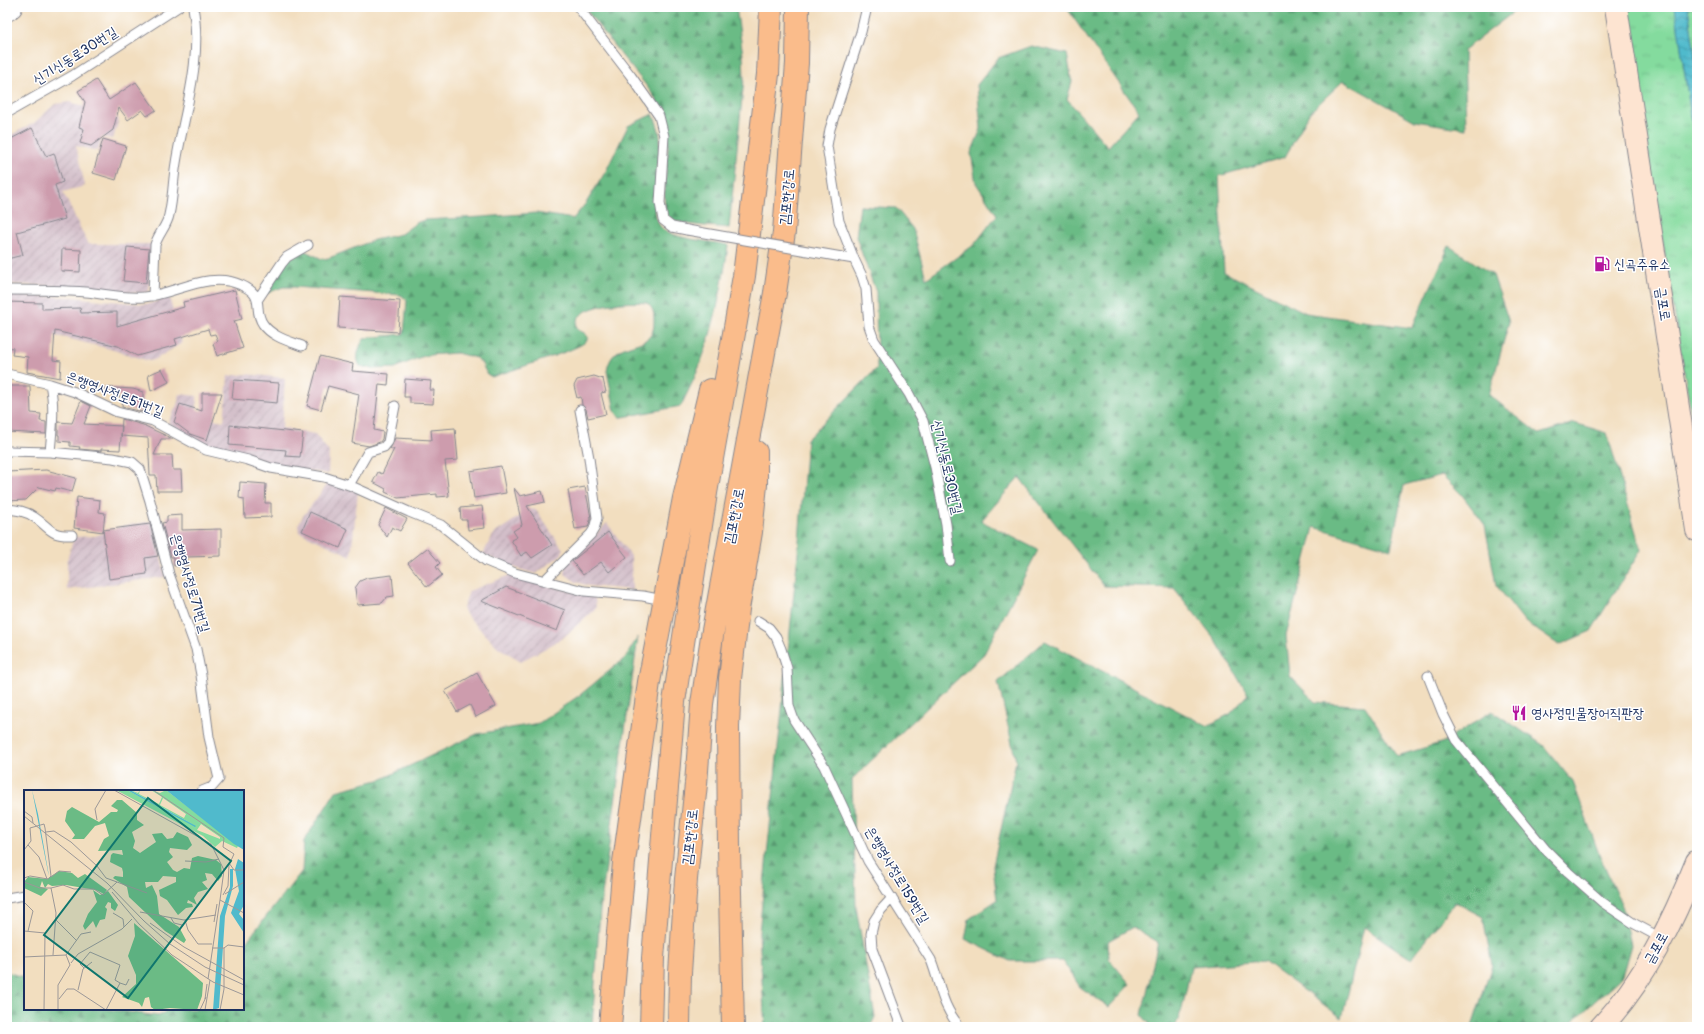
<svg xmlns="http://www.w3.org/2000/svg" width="1704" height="1034" font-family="Pangolin,'Poor Story',sans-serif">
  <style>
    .industrial { fill: url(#industrial-furrows) }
    .grass { fill: url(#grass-tufts); stroke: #50857e }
    .forest { fill: url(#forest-firs); stroke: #437572 }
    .water { fill: url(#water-waves); stroke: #367495 }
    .building { fill: #cd9cad }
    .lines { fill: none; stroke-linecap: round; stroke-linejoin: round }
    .service-casing { stroke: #86868e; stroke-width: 11 }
    .tertiary-casing { stroke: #86868e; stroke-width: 24 }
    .secondary-casing { stroke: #86868e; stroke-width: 24 }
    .trunk-casing { stroke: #86868e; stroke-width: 24 }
    .service { stroke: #fff; stroke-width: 9 }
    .tertiary { stroke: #fff; stroke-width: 22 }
    .secondary { stroke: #fde4d1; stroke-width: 22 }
    .trunk { stroke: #fabc8b; stroke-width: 22 }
    .service-bridge-casing { stroke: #86868e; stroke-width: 11; stroke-linecap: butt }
    .service-bridge { stroke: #fff; stroke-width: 9 }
    .labels { text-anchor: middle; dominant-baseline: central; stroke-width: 3; stroke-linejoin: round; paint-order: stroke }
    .street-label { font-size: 14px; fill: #1b2f5e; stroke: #fff }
    .poi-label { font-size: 14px; fill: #1b2f5e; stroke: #fff; text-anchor: start }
    .inset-road { fill: none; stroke: #9c9898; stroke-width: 1 }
    .view { fill: #0f766e; fill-opacity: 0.15; stroke: #0f766e; stroke-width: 2 }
    .inset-edge { fill: none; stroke: #1b2f5e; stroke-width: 2 }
  </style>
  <defs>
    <pattern id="industrial-furrows" width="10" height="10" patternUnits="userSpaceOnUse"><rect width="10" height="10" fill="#d2bdc8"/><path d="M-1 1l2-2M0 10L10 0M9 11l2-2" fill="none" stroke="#aa9aa6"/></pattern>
    <pattern id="grass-tufts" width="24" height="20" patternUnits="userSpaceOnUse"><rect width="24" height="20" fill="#84db9e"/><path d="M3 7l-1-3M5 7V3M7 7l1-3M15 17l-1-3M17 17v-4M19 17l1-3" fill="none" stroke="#71bc8a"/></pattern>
    <pattern id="forest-firs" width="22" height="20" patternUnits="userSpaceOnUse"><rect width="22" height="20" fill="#6bbb85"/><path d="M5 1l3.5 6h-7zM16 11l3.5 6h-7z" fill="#579870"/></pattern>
    <pattern id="water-waves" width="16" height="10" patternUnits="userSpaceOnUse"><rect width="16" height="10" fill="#50bacc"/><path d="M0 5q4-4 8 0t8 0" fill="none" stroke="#4298a9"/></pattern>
  </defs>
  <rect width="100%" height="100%" fill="#fff"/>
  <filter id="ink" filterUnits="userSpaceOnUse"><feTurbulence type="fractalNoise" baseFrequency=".025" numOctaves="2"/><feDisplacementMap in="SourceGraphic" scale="8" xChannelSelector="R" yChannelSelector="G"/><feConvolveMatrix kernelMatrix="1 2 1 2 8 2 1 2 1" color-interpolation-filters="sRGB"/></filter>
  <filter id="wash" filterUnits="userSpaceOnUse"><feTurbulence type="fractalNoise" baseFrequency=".012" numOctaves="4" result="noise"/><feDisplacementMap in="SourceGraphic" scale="16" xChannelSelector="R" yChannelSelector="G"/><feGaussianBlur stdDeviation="0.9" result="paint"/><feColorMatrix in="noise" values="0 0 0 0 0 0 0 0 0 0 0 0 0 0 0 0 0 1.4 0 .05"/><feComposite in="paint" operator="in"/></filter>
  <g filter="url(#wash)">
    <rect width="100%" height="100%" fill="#f2debf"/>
    <path class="industrial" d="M70 102 119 119 113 139 102 137 98 151 76 146 85 186 63 192 88 244H152L149 291 142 293 61 286 7 284V137L34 123 55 104Z
      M7 296 71 297 142 304H149L169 297 182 343 154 360 149 361 110 349 66 338 51 335 7 332Z
      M246 374 285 378 282 428 315 434 329 452 328 474 272 464 246 454 202 443 182 433 168 423 177 405 180 394 197 396V416L224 421 228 376Z
      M330 481 358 492 351 556 299 532 298 525 303 516Z
      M531 509 536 510 563 549 562 554 536 574 509 566 483 554 493 535 498 531Z
      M153 521 165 575 164 577 67 590V560L74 537 95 536 122 526Z
      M607 523 631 556 632 590 589 586 576 582 565 574 566 565Z
      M510 575 595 598 596 608 564 637 546 648 521 661 499 648 467 616 463 608 469 591Z"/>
    <path class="grass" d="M1624 7H1675L1697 157V449Z
      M1688 7H1697V71Z"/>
    <path class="forest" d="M584 7H736L743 55 744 79 729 228C715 226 676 226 668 216 659 204 671 148 668 129 664 103 639 77 623 57 610 41 597 24 584 7Z
      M1066 7H1520L1464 50 1466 129 1415 121 1343 81 1310 112 1285 157 1219 176 1224 272 1306 313 1412 328 1449 246 1493 275 1509 322 1489 395 1539 434 1574 423 1607 433 1641 550 1591 631 1559 645 1525 622 1496 585 1485 525 1462 495 1442 475 1404 485 1391 549 1314 527 1286 636 1290 676 1315 702 1365 706 1397 756 1444 742 1492 711 1543 745 1573 782 1600 857 1623 908 1631 945 1622 976 1567 1027H1472L1492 965 1483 917 1455 902 1411 959 1364 927 1342 1018 1264 961 1191 967 1182 1009 1175 1027H1152L1142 1015 1158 942 1133 927 1108 941 1109 959 1130 984 1109 1007 1080 987 1063 961H1010L965 939 969 919 997 900 993 866 1016 761 998 682 1045 641 1207 726 1230 714 1248 695 1215 639 1174 588 1104 586 1019 477 981 521 1038 550 984 654 852 779 856 907 875 1017 870 1027H765L759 933 798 553 807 439 877 368 876 292 856 237 860 206 896 208 913 229 926 279 974 245 997 215 976 183 971 153 981 129 977 85 998 58 1031 46 1067 54 1072 82 1067 99 1108 147 1139 112Z
      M653 114C656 121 659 128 660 137 661 157 650 207 658 222 659 226 662 229 666 231 681 240 710 241 728 245 723 284 714 329 699 367 694 380 687 393 681 406L623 417H619L615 411 607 371C613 333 656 356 654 320 654 312 653 308 647 303 631 301 569 303 577 329 581 332 591 334 586 341 582 349 505 372 492 377L487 374 481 362 476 358 457 353 428 355 418 358 395 368 373 369 360 366C355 358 359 345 365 338L404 334 407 301 406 299 401 295 294 287H283L265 294 288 260 303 250 322 259 329 258 374 240 401 234 416 223 424 220 482 217 536 213 573 219 586 203 606 171 628 126Z
      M638 637 600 910 592 1027H7V972L25 978V1009H105L159 1016 169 1009H243V946L302 871 304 841 336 791 382 779 477 734 539 723 580 695 625 658Z"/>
    <path class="water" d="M1675 7H1688L1697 71V157Z"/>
    <g id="blocks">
      <path class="building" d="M96 80 109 100 136 82 156 110 147 116 142 110 128 120 119 108 113 130 91 146 80 143 84 129 79 127 85 102 78 91Z
        M32 128 46 156 54 153 63 182 55 185 65 219 17 232 23 255 7 259V141Z
        M103 139 126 146 116 180 93 173Z
        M127 247 149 249 146 283 123 281Z
        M62 249 81 250 80 272 61 271Z
        M235 290 242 319 234 321 243 348 217 356 213 344 218 341 215 334 210 335 208 329 175 339 177 345 137 356 118 346 55 331 53 360 61 361 60 378 27 372 28 357 12 355 13 348 7 347V302L42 303V309L80 308 81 313 117 312V326L184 307 183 302Z
        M340 297 400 301 398 332 338 328Z
        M320 356 353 364 352 371 389 374 388 385 379 384 374 430 383 432 382 439 380 442 369 446 352 443 359 394 328 386 321 410 307 406Z
        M162 369 169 382 151 391 148 375Z
        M594 376 603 379 606 392 601 393 606 414 588 418 586 409 582 405 581 397 577 398 574 386 577 380Z
        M405 379 431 381 430 390H434L433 404 410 403V397H404Z
        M234 380 279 383 277 403 232 399Z
        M8 386H30L31 413 41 414 40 421 46 422V434L7 432Z
        M100 387 133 389 143 392V412L122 407 123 398Z
        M202 393H222L207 440 190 434 174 422 180 404 202 411Z
        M81 401 91 406 84 424 122 426 120 450 101 449V451L79 449 80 447 70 446V442L59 441V435H58V422L72 423Z
        M122 419 143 425 173 439H161L154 455H172L173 470H181L182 491H157L156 475H150L148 438 121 436Z
        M230 425 303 433 300 457 285 456 286 450 229 445Z
        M455 428 458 460 445 461 449 496 437 497V494L398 498 385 492 386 489 373 482 378 472 382 474 394 449H390L395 438 432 440 431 430Z
        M501 466 506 493 474 498 470 471Z
        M46 470 76 478 72 492 56 488 55 491 39 487 26 500 7 501V472Z
        M240 482 266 484 265 503H271V517L245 518 244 499 239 498Z
        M585 487 591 518 588 527 575 529 568 490Z
        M514 488 520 496 542 491 545 502 527 506 552 545 532 558 527 552 521 556 511 540 517 537 513 531 522 525Z
        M77 497 100 500 99 512 105 513 103 532 74 528Z
        M482 506 485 528 468 530 467 520H461L460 508Z
        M386 508 407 519 400 531 392 527 387 537 378 525Z
        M310 512 348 529 340 548 302 531Z
        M182 515V530L221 529V556L187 557 188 566H174V557H171L162 523 167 522V516Z
        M150 524 158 556 145 558 147 574 109 579 103 530Z
        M608 532 627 557 609 572 601 562 583 575 572 561Z
        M427 548 440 563 436 567 442 575 427 587 408 563Z
        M392 575 394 596 387 597 382 603 357 605 355 588 360 581 367 578Z
        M506 587 565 610 557 631 481 601Z
        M477 673 496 706 476 717 470 705 457 712 445 691Z"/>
    </g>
  </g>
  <g filter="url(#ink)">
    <use href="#blocks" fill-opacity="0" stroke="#86868e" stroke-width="1"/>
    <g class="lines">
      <defs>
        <path id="service" d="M578 7 631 76 659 116 664 136 660 203 663 220 672 227 687 230
          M7 113 72 76 178 7
          M842 257 854 259 862 276 866 289 869 326 874 340 909 394 923 421 935 467 946 524 950 561
          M854 259 839 221 827 146 830 129 861 32 867 7
          M7 290C33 290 60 290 86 292 105 294 125 299 144 297 176 294 209 270 241 285 267 296 252 309 263 324 272 337 289 341 302 346
          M153 296 155 245C158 234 167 226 169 215 173 198 173 180 176 163 184 112 203 60 193 7
          M258 299 282 263 287 257 308 245
          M7 374 50 384 75 392 117 412 153 421 206 450 248 460 271 468 324 477 349 485 409 512 441 525 486 561 515 573 584 591 643 596 653 598
          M50 384C55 407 52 429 50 452
          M7 451 50 452 113 458 132 462 140 469 150 501 169 574 196 649 201 675 209 737 219 779 212 787 202 791
          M349 485 368 452 384 447 388 442 395 406
          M7 509C17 510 26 511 34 517 51 528 49 536 72 535
          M545 580 591 534 594 529 597 518 589 458 580 410
          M758 621 769 628 776 637 781 649 787 668 789 706 794 720 824 766 868 861 931 960C941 986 941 1005 960 1027
          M1428 676 1443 714 1456 740 1546 850 1568 872 1602 902 1633 923 1661 938
          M7 898 25 895
          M892 898 881 910 874 921 871 934 872 949 901 1026"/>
        <path id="tertiary" d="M7 10 11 7"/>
        <path id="secondary" d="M1616 7 1697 530
          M1601 1027C1644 982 1674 919 1697 861"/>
        <path id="trunk" d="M610 1027 624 862 649 682 684 498 710 390
          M651 1027 653 958 674 702 706 493 744 276 768 74 771 7
          M679 1027 680 973 686 879 696 784 702 704 712 636 775 293 784 232 797 63 798 7
          M733 1027 729 848 728 727 730 679 738 609 751 532 756 485V452"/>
      </defs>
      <use href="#service" class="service-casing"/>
      <use href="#tertiary" class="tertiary-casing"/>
      <use href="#secondary" class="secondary-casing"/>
      <use href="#trunk" class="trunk-casing"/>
      <use href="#service" class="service"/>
      <use href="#tertiary" class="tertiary"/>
      <use href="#secondary" class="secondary"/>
      <use href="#trunk" class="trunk"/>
      <defs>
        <path id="service-bridge" d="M687 230 842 257"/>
      </defs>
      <use href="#service-bridge" class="service-bridge-casing"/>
      <use href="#service-bridge" class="service-bridge"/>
    </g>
  </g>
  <defs>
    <symbol id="fuel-bare" viewBox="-9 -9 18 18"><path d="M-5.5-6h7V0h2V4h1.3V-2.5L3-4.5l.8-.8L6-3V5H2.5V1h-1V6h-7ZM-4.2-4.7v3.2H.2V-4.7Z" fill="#b5179e" stroke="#fff" stroke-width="2.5" paint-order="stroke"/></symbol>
    <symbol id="restaurant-bare" viewBox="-9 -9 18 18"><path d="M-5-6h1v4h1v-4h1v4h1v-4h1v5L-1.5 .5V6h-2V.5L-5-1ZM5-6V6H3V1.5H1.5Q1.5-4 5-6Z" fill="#b5179e" stroke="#fff" stroke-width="2.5" paint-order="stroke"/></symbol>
  </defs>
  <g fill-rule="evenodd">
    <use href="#fuel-bare" x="1591" y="253" width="22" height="22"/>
    <use href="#restaurant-bare" x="1508" y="702" width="22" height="22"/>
  </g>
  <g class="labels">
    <g class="street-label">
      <text transform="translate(75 56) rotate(-32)">신기신동로30번길</text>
      <text transform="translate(787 197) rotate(-85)">김포한강로</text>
      <text transform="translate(1663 304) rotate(81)">금포로</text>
      <text transform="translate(115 394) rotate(21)">은행영사정로51번길</text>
      <text transform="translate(947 467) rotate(77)">신기신동로30번길</text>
      <text transform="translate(734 516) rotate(-79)">김포한강로</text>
      <text transform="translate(190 583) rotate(73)">은행영사정로71번길</text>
      <text transform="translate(690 837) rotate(-84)">김포한강로</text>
      <text transform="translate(897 875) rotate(59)">은행영사정로159번길</text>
      <text transform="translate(1656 948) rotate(-61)">금포로</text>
    </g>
    <g class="poi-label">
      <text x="1614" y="264">신곡주유소</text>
      <text x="1531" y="713">영사정민물장어직판장</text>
    </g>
  </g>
  <g transform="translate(24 790)">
    <rect width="220" height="220" fill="#f2debf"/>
    <path d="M92 0H103L172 36 106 0 114 3 116 0 115 4 135 14 138 7 127 0 136 3 142 0 214 56 213 58 198 51 191 57 179 46ZM139 8 162 24 160 28 136 15ZM177 34 196 47V49L173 40Z" fill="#84db9e" fill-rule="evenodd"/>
    <path d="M93 10H98L113 23V30L120 35 108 42 111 51 109 58 116 63 132 52 128 44 138 43 143 49 149 48 153 42 164 47 168 55 163 60 146 58 145 62 149 67 143 72 149 80 153 82 160 78 166 79 168 68 174 66 192 70 197 74 198 86 194 91 188 84 181 83 183 90 178 92 184 99 174 102 170 108 173 115 164 110 163 113 168 114 169 117 162 118 154 125 143 110 136 106 135 100 152 92V87L139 86 134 92H121L122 98 128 95 133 106 135 124 155 137 162 150 160 153 141 141 105 107 103 97 89 88 91 86 99 87V82L98 78 86 72 87 65 89 63 99 65 98 60 74 61 80 49 85 46 81 33 71 36 60 49H48L51 45 41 31 43 21 48 17 75 32 87 22H93L94 20 87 16ZM35 81 48 83 54 88 61 84 83 100 80 104 72 100 42 95 28 96 24 94 21 98 18 91 16 97 0 92 4 87 23 89ZM0 92 24 99 17 106 0 98ZM69 100 76 105 84 101 94 115 91 121 87 118V113L84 112 81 117 83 119 81 129 76 130 72 138 69 131 61 140 59 136 64 124 73 112ZM110 133 179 193 178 206 173 220 146 218 131 220 127 217 125 207 121 208 118 217 115 213 98 207 112 194V185L104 166 111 146Z" fill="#6bbb85"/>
    <path d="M8 0 14 24 25 86 24 82ZM103 0H106L172 36 171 37ZM142 0H220V60L210 54ZM214 69 220 73V115L215 124 220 130V143L207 123 215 101 211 79ZM206 79H209V96L201 126 195 218 189 220 196 126 206 97Z" fill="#50bacc"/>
    <path class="inset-road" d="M90 0 187 54 200 80 196 110 220 123M129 0 200 48 199 57 210 64 205 75 204 96 199 105M0 21 8 27 9 33M0 26 83 93 120 131 146 154 181 177 220 195M73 30 71 19 82 0M22 42 30 41 47 52 73 76 82 88 93 92M4 55 15 67 23 89M0 60 7 51 6 38M161 71 182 72 195 69M205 73 210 80H220M27 87 35 81 47 82M0 88 6 86 24 89 27 86 21 38 20 34 6 38M0 92 16 98H27L32 123 29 165M27 98 39 95 50 99H70L79 105 93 92 123 103M88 102 115 134 148 165 189 192 220 205M201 104 220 92M0 112 9 121 4 141M116 122 160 130 192 125M89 123 99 129 100 137M147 128 150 133 158 135M32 130 53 151M161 130 164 140 174 154H188M190 132 193 114M126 133 160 157 220 190M0 141 21 143 20 220M188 158H200V199L196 220M200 158 204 155 220 157M42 165 57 144 67 142M0 167 42 165M47 173 54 164 98 139 108 129M60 178 56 174 66 162 96 175 91 190 96 193 82 220M184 189 196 110M96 193 102 195 105 189M54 200 59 179 68 172M35 209 43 199H50L82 220M181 209 183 194M34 220V195L46 175 42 165M176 220 182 207M181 220 186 190"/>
    <path class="view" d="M124 8 207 71 104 208 20 145Z"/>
    <rect width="220" height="220" class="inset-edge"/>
  </g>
  <rect width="1704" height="1034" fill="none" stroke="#fff" stroke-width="24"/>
</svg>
